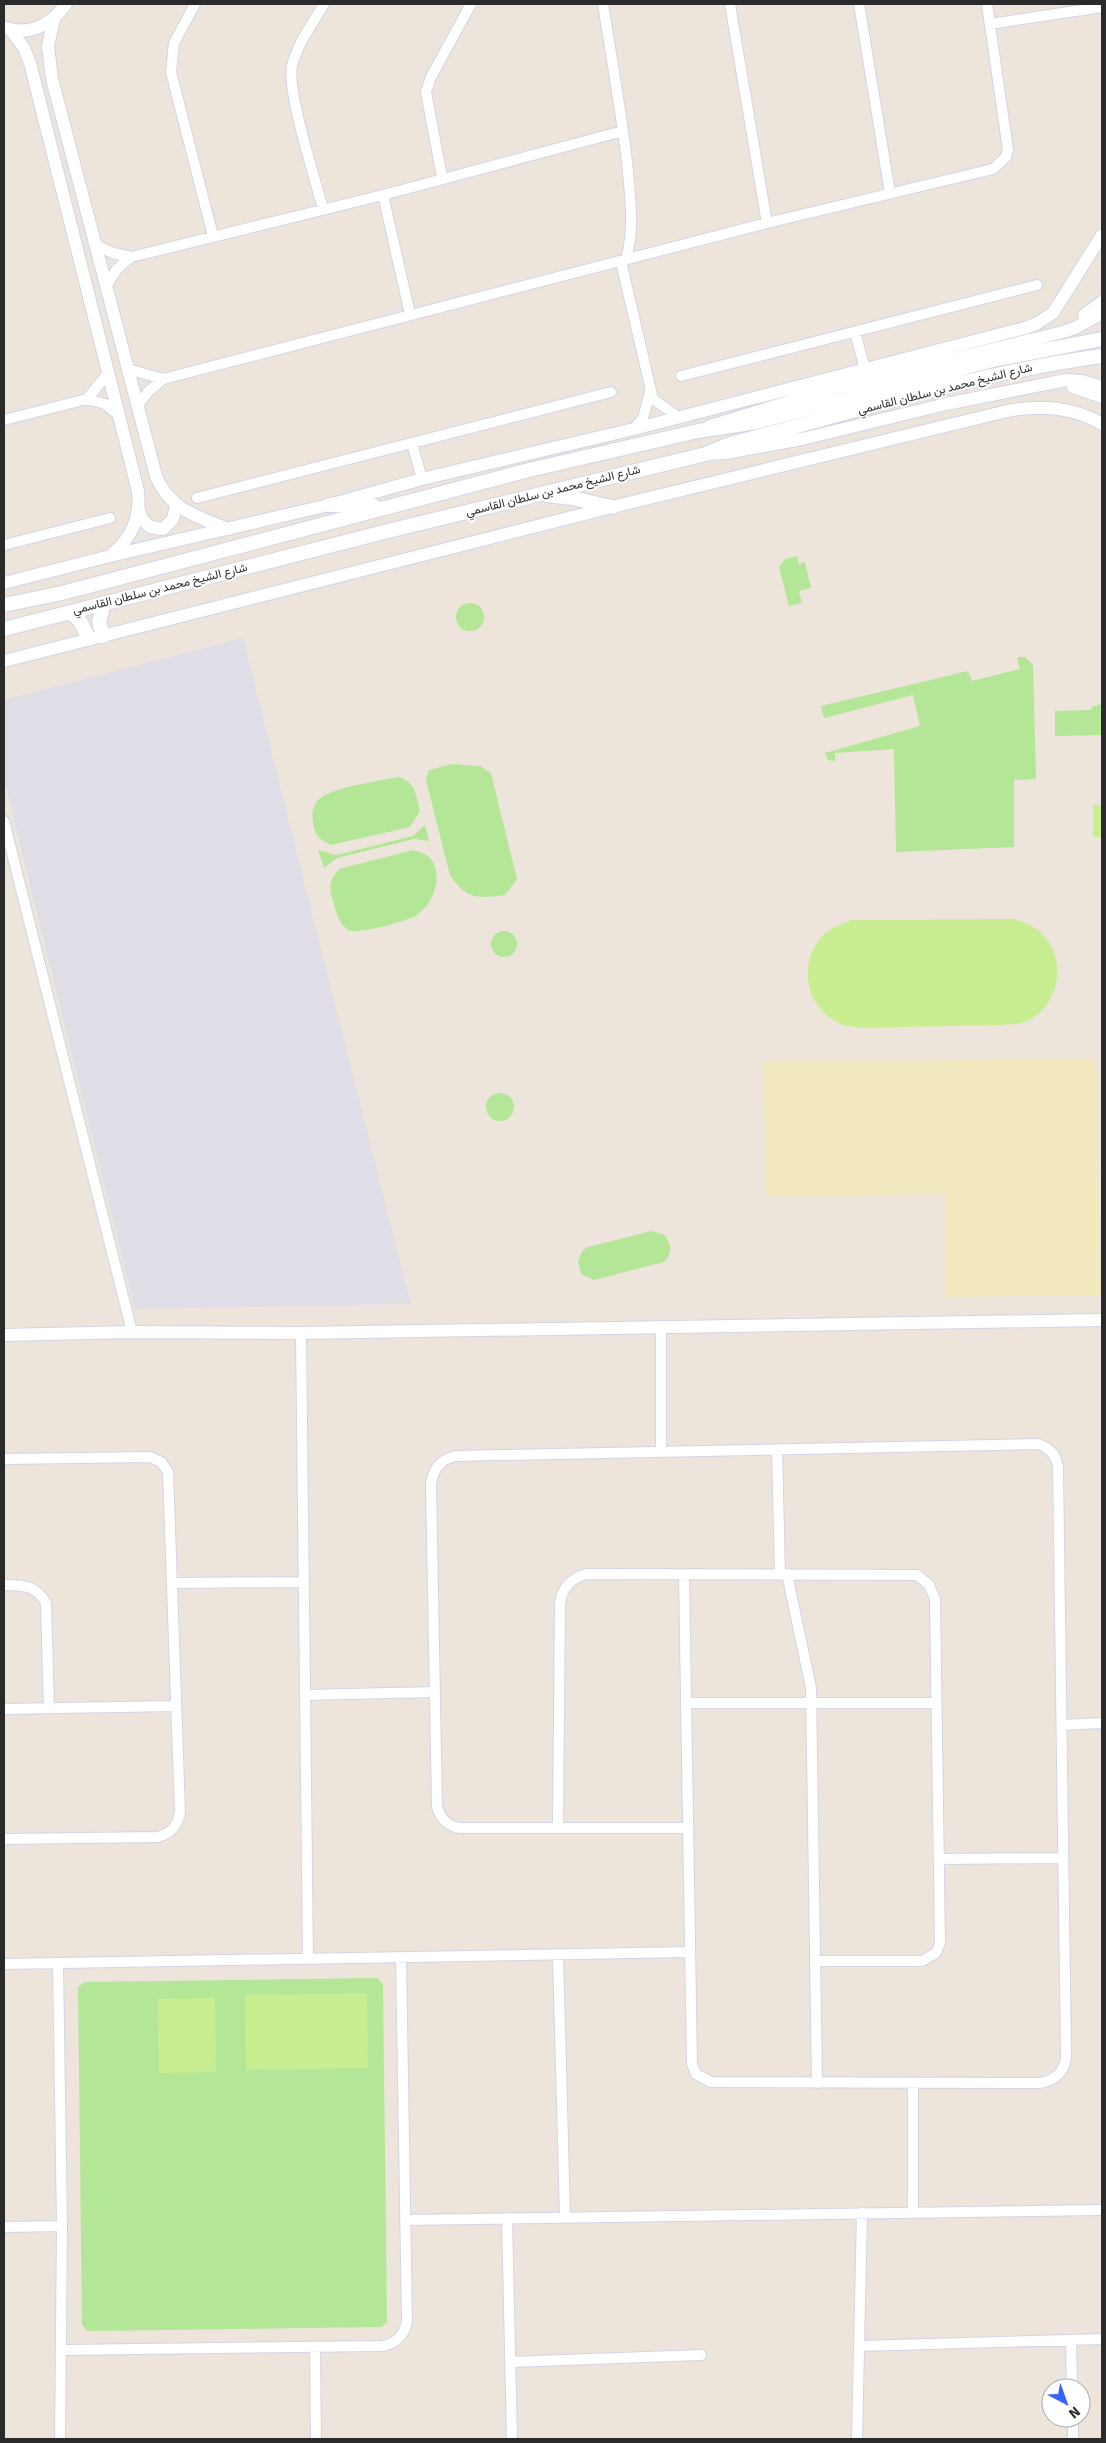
<svg xmlns="http://www.w3.org/2000/svg" width="1106" height="2443" font-family="Signika,Vazirmatn,sans-serif">
  <style>
    .industrial { fill: #dfdde5 }
    .green { fill: #b3e696 }
    .sand { fill: #f3e9be }
    .pitch { fill: #c9ed91 }
    .lines { fill: none; stroke-linecap: round; stroke-linejoin: round }
    .minor-casing { stroke: #d1d5e4; stroke-width: 12 }
    .tertiary-casing { stroke: #d1d5e4; stroke-width: 14 }
    .secondary-casing { stroke: #d1d5e4; stroke-width: 16 }
    .minor { stroke: #fff; stroke-width: 10 }
    .tertiary { stroke: #fff; stroke-width: 12 }
    .secondary { stroke: #fff; stroke-width: 14 }
    .labels { text-anchor: middle; dominant-baseline: central; stroke-width: 4; stroke-linejoin: round; paint-order: stroke }
    .street-label { font-size: 12px; fill: #2a2a2a; stroke: #fff }
  </style>
  <rect width="100%" height="100%" fill="#ede5dc"/>
  <path class="industrial" d="M243 638 281 791 411 1304 135 1309 4 779V700Z"/>
  <path class="green" d="M797 556 799 564 805 562 811 588 799 591 802 603 789 606 779 567 785 559Z
    M456 617a14 14 0 1 1 28 0a14 14 0 1 1-28 0Z
    M1017 657H1025L1033 665 1036 779 1014 780V847L896 852 894 749 835 753V761L828 760 825 753 920 726 913 695 824 718 821 706 968 671 972 681 1020 669Z
    M1102 704V735L1055 736V711L1091 710 1092 707Z
    M452 764 480 766 491 773 517 879 505 895C478 899 466 899 450 875L426 780 429 770Z
    M399 777C416 783 416 795 420 811L410 827 331 845C320 840 315 836 313 823 312 815 312 808 317 801 329 787 380 781 399 777Z
    M425 825 429 841 414 839 337 858 324 868 318 850 336 855 413 836Z
    M413 850C418 852 426 853 430 858 444 874 434 904 417 915 409 921 356 935 348 930 338 923 337 914 334 904 329 889 328 881 339 869Z
    M491 944a13 13 0 1 1 26 0a13 13 0 1 1-26 0Z
    M486 1107a14 14 0 1 1 28 0a14 14 0 1 1-28 0Z
    M651 1231 663 1234C672 1243 673 1253 664 1262L594 1280 581 1274 578 1261 583 1250 588 1247Z
    M377 1978 383 1984 387 2322 381 2327 88 2331 82 2325 78 1987 85 1982Z"/>
  <path class="sand" d="M1096 1059 1101 1295 946 1297V1194L766 1196 764 1062Z"/>
  <path class="pitch" d="M1093 805H1102V837H1093Z
    M1014 919C1026 923 1038 927 1046 938 1068 966 1057 1012 1021 1023 1015 1025 1008 1024 1002 1025L858 1028C852 1026 844 1026 839 1023 807 1008 798 968 819 940 827 929 839 925 852 920Z
    M367 1993 368 2068 246 2070 245 1995Z
    M215 1998 216 2072 159 2073 158 1999Z"/>
  <g class="lines">
    <defs>
      <path id="minor" d="M195 4 174 43 171 72 213 236
        M603 4C611 56 621 109 627 162 630 196 635 227 626 260
        M730 4 767 223
        M859 4 890 193
        M990 24 1102 7
        M442 177 426 92 431 77 471 4
        M383 195 410 314
        M323 209C315 178 287 93 292 66 297 44 313 23 324 4
        M96 245 113 253 131 257 383 195 623 131
        M621 262 653 399 678 417
        M107 285 117 269 131 257
        M855 332 865 369
        M128 369 163 379
        M681 376 1037 285
        M87 399 109 372
        M138 405 149 391 163 379 767 223 993 169 1006 157 1008 150 987 4
        M4 420 87 399 105 404 120 416
        M634 429 643 418 650 392
        M412 443 422 479
        M197 498 611 392
        M4 545 110 518
        M4 821 132 1332
        M661 1326V1451
        M301 1333 308 1959
        M777 1449 780 1574
        M4 1459 150 1457 161 1462 168 1472 180 1812C178 1826 171 1833 158 1837L4 1839
        M787 1574 811 1688 817 2083
        M684 1575 692 2064 696 2074 711 2082 1040 2083C1056 2080 1064 2072 1066 2057L1058 1467C1056 1454 1049 1447 1037 1444L455 1456C440 1460 433 1469 431 1484L437 1807C441 1820 448 1826 460 1828H688
        M173 1583 304 1582
        M4 1585C23 1585 36 1585 46 1603L49 1708
        M305 1695 435 1692
        M686 1703H936
        M4 1709 176 1706
        M1062 1725 1102 1723
        M558 1828 560 1603C563 1587 570 1579 586 1574L917 1575 929 1585 935 1599 940 1943 936 1953 922 1961H815
        M939 1859 1063 1858
        M558 1955 565 2217
        M4 1964 690 1952
        M58 1964 62 2226 60 2439
        M913 2212V2084
        M507 2218 512 2439
        M405 2220 1102 2210
        M4 2227 62 2226
        M1071 2340 1072 2388
        M859 2346 1102 2339
        M315 2347 316 2439
        M62 2350 382 2346C396 2344 405 2335 407 2320L401 1958
        M510 2362 701 2355
        M1073 2418V2439
        M857 2439 862 2213"/>
      <path id="tertiary" d="M54 19 48 46 52 79 156 476C169 509 198 517 228 529
        M6 28C31 36 52 24 66 4
        M10 29 24 48 30 63 138 491C141 517 132 538 111 555
        M1084 315 1102 302
        M1073 387 1102 397
        M710 426 831 389 1063 332 1075 328 1102 313
        M709 454 726 453 802 439 946 404 1066 380 1082 381 1102 387
        M139 510 142 519 150 527 163 529 173 519 176 506
        M4 583 110 556 329 505 422 479 634 429 1025 328 1036 324 1053 313 1102 235
        M4 661 612 507 1007 411C1039 405 1073 407 1102 424
        M4 1335 132 1332 301 1333 1102 1320"/>
      <path id="secondary" d="M547 495 572 498 612 507
        M329 505 374 506
        M4 605 62 593 529 470 698 431 756 422 993 360 1102 339
        M70 612 80 621 89 639
        M4 629 388 531 706 454 730 444C853 412 976 373 1102 356
        M103 636 99 622 104 603"/>
    </defs>
    <use href="#minor" class="minor-casing"/>
    <use href="#tertiary" class="tertiary-casing"/>
    <use href="#secondary" class="secondary-casing"/>
    <use href="#minor" class="minor"/>
    <use href="#tertiary" class="tertiary"/>
    <use href="#secondary" class="secondary"/>
  </g>
  <g class="labels">
    <g class="street-label">
      <text transform="translate(945 389) rotate(-14)">شارع الشيخ محمد بن سلطان القاسمي</text>
      <text transform="translate(553 491) rotate(-14)">شارع الشيخ محمد بن سلطان القاسمي</text>
      <text transform="translate(160 589) rotate(-14)">شارع الشيخ محمد بن سلطان القاسمي</text>
    </g>
  </g>
  <rect width="1106" height="2443" fill="none" stroke="#2a2a2a" stroke-width="10"/>
  <g transform="translate(1066 2403) rotate(139)"><circle r="24" fill="#ffffff" stroke="#aaaaaa"/>
  <path d="M0-4L9 19L0 12L-9 19Z" fill="#3762ff"/>
  <text y="-8" font-size="14" font-weight="bold" text-anchor="middle" fill="#2a2a2a">N</text>
  </g>
</svg>
